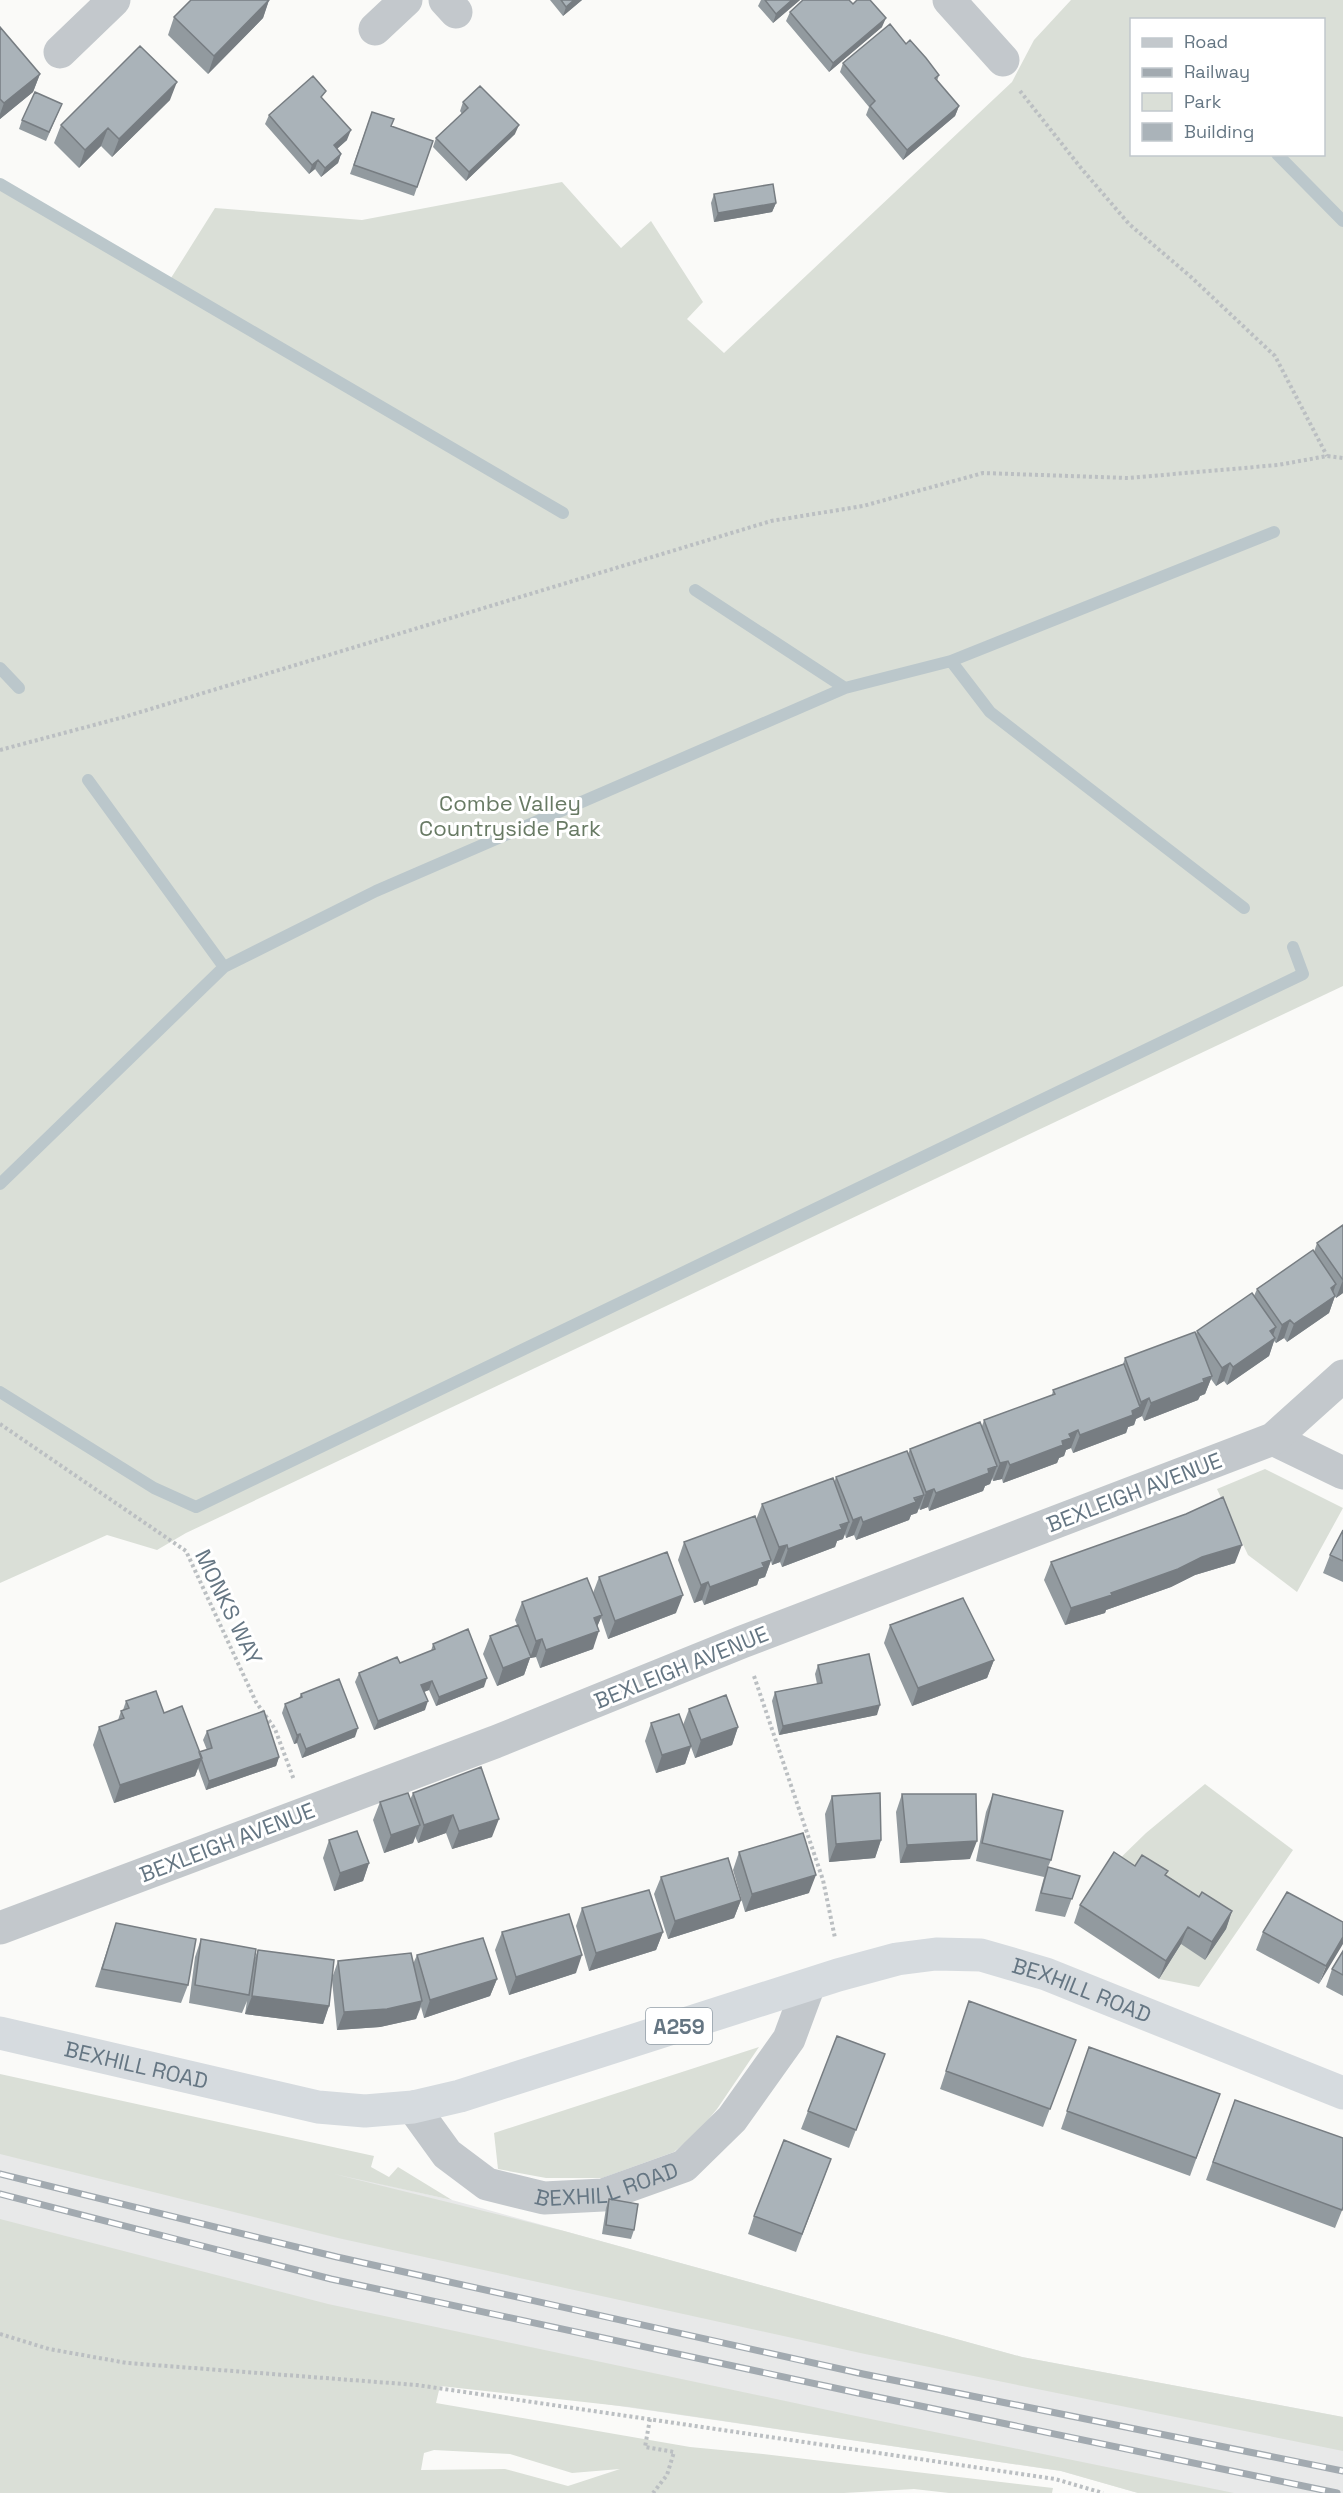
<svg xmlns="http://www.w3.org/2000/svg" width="1343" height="2493" font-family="'Space Grotesk',sans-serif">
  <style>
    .built { fill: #e8e9e9 }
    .green { fill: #dadfd7; fill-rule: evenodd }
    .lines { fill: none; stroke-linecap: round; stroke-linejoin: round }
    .stream { stroke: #bbc7cb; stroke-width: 12 }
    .path { stroke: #bbbfc2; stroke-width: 4; stroke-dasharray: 3 3; stroke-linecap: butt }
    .minor { stroke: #c3c8cc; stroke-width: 33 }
    .highway { stroke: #d6dbdf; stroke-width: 33 }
    .rail-casing { stroke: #a2aab0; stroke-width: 7 }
    .rail { stroke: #fff; stroke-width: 4.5; stroke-dasharray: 14; stroke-linecap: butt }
    .wall { fill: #929a9f }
    .shaded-wall { fill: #777d82 }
    .building { fill: #aab3b9; stroke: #777d82; stroke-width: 1.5 }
    .labels { text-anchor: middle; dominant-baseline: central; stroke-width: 6; stroke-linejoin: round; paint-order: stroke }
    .shield { fill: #fff; stroke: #939fa8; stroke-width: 1.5 }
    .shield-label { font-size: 21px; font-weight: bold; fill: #657683 }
    .park-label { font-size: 22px; fill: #687a64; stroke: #fff }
    .street-label { font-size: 22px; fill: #657683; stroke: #fff }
  </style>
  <rect width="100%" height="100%" fill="#fafaf8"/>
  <path class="built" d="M0 2097 452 2200 1022 2357 1343 2417V2493H1138L1061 2471 0 2315Z"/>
  <path class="green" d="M1071 0H1343V986L186 1533 157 1550 107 1535 0 1583V180L171 278 215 208 362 220 562 182 621 248 651 221 703 302 687 319 724 353 1012 82 1034 40ZM1132 20H1324V154H1132Z
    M1265 1469 1343 1508 1297 1592 1248 1555 1217 1489Z
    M1205 1784 1293 1850 1199 1987 1159 1979 1181 1944 1108 1870 1146 1833Z
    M759 2047 717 2109 698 2132 674 2152 602 2178H546L498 2169 494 2133Z
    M0 2074 374 2156 371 2167 389 2177 398 2167 452 2200 334 2174 564 2231 1022 2357 1343 2417V2451L865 2354 338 2238 0 2154Z
    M0 2219 328 2304 851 2415 1234 2493H1138L1061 2471 629 2407 440 2386 436 2403 690 2447 763 2454 1053 2488 1052 2493H949L914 2489 844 2493H0ZM434 2450 510 2454 572 2473 620 2469 568 2486 505 2469 421 2470 424 2453Z"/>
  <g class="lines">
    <path class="stream" d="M1277 154 1343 221
      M0 184 563 513
      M695 590 845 688
      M951 661 990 712 1244 908
      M0 668 19 688
      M88 780 224 967
      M0 1184 224 967 376 891 845 688 951 661 1274 532
      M0 1392 154 1488 196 1507 1303 974 1293 947"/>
    <path class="path" d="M1020 91 1081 168 1129 224 1191 277 1275 356 1327 456
      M0 750 124 717 771 521 863 506 983 473 1128 478 1278 465 1327 456 1343 458
      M0 1424 186 1551 256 1702 275 1729 294 1780
      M754 1676 823 1880 835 1938
      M0 2334 49 2349 127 2363 417 2385 1055 2479 1103 2493
      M650 2419 645 2447 674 2452 667 2475 653 2493"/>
    <g class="minor">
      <path d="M445 0 456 12"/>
      <path d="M949 0 1003 60"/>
      <path d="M375 29 406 0"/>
      <path d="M60 52 114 0"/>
      <path d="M1273 1439 1343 1473"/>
      <path d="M0 1928 495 1742 742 1642 1273 1439 1343 1376"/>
      <path id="s1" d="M413 2107 447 2154 487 2184 544 2198 603 2195 684 2166 732 2119 789 2039 809 1985"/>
    </g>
    <path class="highway" id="s2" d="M0 2033 318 2107 365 2111 413 2107 460 2096 838 1975 897 1959 936 1954 981 1955 1046 1974 1343 2093"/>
    <defs>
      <path id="rail" d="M0 2174 337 2257 863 2374 1343 2471
        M0 2194 331 2279 858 2393 1337 2493"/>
    </defs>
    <use href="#rail" class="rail-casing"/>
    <use href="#rail" class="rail"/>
  </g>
  <path class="wall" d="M269 0 263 18 208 74 168 35 174 17Z
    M550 0H582L563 16Z
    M761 0H800L773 23 758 6Z
    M853 4 882 27 829 72 786 21 790 12Z
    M0 27 40 74 33 92 0 119Z
    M906 44 939 75 937 81 959 106 955 116 903 160 866 115 869 107 840 72 843 63Z
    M323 99 347 140 337 149 341 154 338 163 321 177 315 169 309 174 265 124 269 115Z
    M170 100 112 157 101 146 79 168 54 143 61 125Z
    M463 102 515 134 466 181 433 147 436 138 462 114 460 111Z
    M62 104 46 141 19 129 22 120Z
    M372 112 391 126 433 141 414 196 350 174Z
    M714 194 776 203 772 212 714 222 711 203Z
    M1343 1225V1293L1336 1298 1335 1296 1329 1313 1287 1342 1284 1338 1276 1343 1274 1341 1269 1356 1227 1385 1224 1381 1216 1386 1211 1379 1205 1394 1200 1396 1198 1400 1144 1421 1142 1416 1136 1419 1134 1425 1128 1427 1126 1433 1073 1453 1071 1448 1066 1450 1064 1456 1059 1458 1057 1463 1003 1483 1002 1479 993 1481 992 1478 990 1484 985 1486 983 1491 929 1511 928 1507 920 1510 919 1508 917 1513 911 1515 909 1520 856 1540 854 1535 846 1538 845 1534 843 1539 837 1541 835 1547 782 1567 780 1562 772 1565 771 1561 765 1577 759 1579 757 1585 704 1605 702 1600 694 1603 678 1560 684 1542 756 1520 762 1504 834 1483 836 1477 908 1454 910 1449 982 1426 984 1420 1052 1395 1053 1390 1123 1364 1125 1358 1196 1334 1197 1331 1254 1296 1257 1289 1314 1252 1317 1243Z
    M1343 1530V1582L1323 1573 1330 1555Z
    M1051 1562 1235 1563 1195 1575 1171 1587 1106 1610 1105 1613 1065 1625 1044 1580Z
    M599 1577 676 1613 608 1639 601 1618 597 1626 593 1649 540 1668 536 1657 530 1658 524 1675 497 1686 483 1654 490 1636 517 1625 515 1620 522 1602 593 1593Z
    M890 1625 994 1660 987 1678 912 1706 884 1643Z
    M433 1644 484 1687 436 1706 429 1690 424 1692 425 1710 374 1730 355 1682 359 1673 400 1663 431 1651Z
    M818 1665 877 1715 779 1735 772 1701 775 1692 817 1684 815 1674Z
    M301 1694 355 1737 302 1758 297 1743 294 1744 282 1713 285 1704 299 1698Z
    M126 1701 164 1713 199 1752 207 1750 203 1740 207 1731 279 1757 276 1766 206 1790 198 1768 195 1776 114 1803 93 1745 99 1727 118 1720 121 1711 123 1710Z
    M689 1709 738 1727 732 1745 695 1758 691 1747 685 1764 656 1773 645 1741 651 1723 683 1725Z
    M413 1793 492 1837 452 1849 446 1833 418 1843 415 1836 413 1843 384 1853 373 1820 380 1802 410 1800Z
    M902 1794 970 1859 900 1863 896 1812Z
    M993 1794 1051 1860 1048 1867 1080 1876 1065 1917 1035 1911 1044 1877 976 1861 986 1812Z
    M832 1796 881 1840 875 1858 829 1862 825 1814Z
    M329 1840 369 1863 363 1881 334 1891 323 1858Z
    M739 1852 809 1893 745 1912 733 1870Z
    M1135 1866 1166 1876 1199 1897 1232 1911 1226 1929 1205 1960 1181 1944 1159 1979 1074 1923 1080 1905Z
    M661 1877 741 1900 734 1918 668 1939 654 1894Z
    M582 1908 663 1932 656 1950 589 1971 576 1926Z
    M1343 1922 1319 1984 1256 1950 1263 1932Z
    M116 1923 188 1985 181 2003 95 1987Z
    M502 1932 576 1973 509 1995 495 1950Z
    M201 1939 254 1960 258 1950 332 1978 338 1961 413 1964 417 1955 497 1979 490 1996 424 2018 421 2007 416 2019 380 2027 337 2030 332 1980 329 2006 323 2024 245 2014 247 2001 242 2013 189 2003 195 1957Z
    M1343 1951V1996L1326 1987 1332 1969Z
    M969 2001 1076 2040 1043 2127 940 2089Z
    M1089 2047 1220 2094 1190 2176 1061 2129Z
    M885 2054 849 2148 801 2129 808 2111Z
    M1235 2100 1343 2208 1335 2228 1206 2180Z
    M831 2159 796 2252 748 2234 754 2216Z
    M609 2199 634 2230 631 2239 602 2234 606 2208Z"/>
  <path class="shaded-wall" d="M269 0 263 18 208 74 214 56Z
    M574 0H582L563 16 566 7Z
    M792 0H800L773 23 776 14Z
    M886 18 882 27 829 72 833 63Z
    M40 74 33 92 0 119V114L4 103Z
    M177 82 170 100 112 157 119 139Z
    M959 106 955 116 903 160 907 150Z
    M519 125 515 134 466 181 469 172Z
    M108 128 101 146 79 168 85 150Z
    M351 130 347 140 331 154 334 145Z
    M341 154 338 163 321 177 325 168Z
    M318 160 315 169 309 174 312 165Z
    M776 203 772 212 714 222 718 213Z
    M1343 1280V1293L1336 1298Z
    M1336 1284 1331 1298 1335 1296 1329 1313 1287 1342 1294 1324 1331 1288Z
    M1290 1320 1284 1338 1276 1343 1282 1325Z
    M1276 1327 1271 1341 1275 1338 1269 1356 1227 1385 1233 1367 1270 1331Z
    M1230 1363 1224 1381 1216 1386 1222 1368Z
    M1212 1376 1205 1394 1200 1396 1198 1400 1144 1421 1151 1403Z
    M1149 1398 1142 1416 1136 1419 1134 1425 1128 1427 1126 1433 1073 1453 1080 1435 1139 1408 1141 1402Z
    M1078 1430 1071 1448 1066 1450 1064 1456 1059 1458 1057 1463 1003 1483 1010 1465 1062 1441 1069 1434Z
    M1008 1461 1002 1479 993 1481 1000 1463Z
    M997 1466 990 1484 985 1486 983 1491 929 1511 936 1493Z
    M934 1489 928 1507 920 1510 926 1492Z
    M924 1495 917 1513 911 1515 909 1520 856 1540 863 1522Z
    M861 1517 854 1535 846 1538 853 1520Z
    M849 1522 843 1539 837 1541 835 1547 782 1567 788 1549Z
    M787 1545 780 1562 772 1565 779 1547Z
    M1242 1545 1235 1563 1195 1575 1171 1587 1106 1610 1105 1613 1065 1625 1071 1608 1202 1557Z
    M771 1560 765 1577 759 1579 757 1585 704 1605 710 1587Z
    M708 1582 702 1600 694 1603 701 1585Z
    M683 1595 676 1613 608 1639 615 1621Z
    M602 1615 595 1632 599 1631 593 1649 540 1668 546 1650 594 1618Z
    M542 1639 536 1657 530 1658 524 1675 497 1686 503 1668 530 1658 536 1641Z
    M994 1660 987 1678 912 1706 918 1688Z
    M487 1678 484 1687 436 1706 439 1697Z
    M432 1681 429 1690 418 1694 421 1685Z
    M428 1701 425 1710 374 1730 378 1721Z
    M880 1705 877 1715 779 1735 783 1726Z
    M738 1727 732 1745 695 1758 701 1740Z
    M358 1728 355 1737 302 1758 306 1749Z
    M300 1734 297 1743 294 1744 297 1735Z
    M691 1746 685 1764 656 1773 662 1755Z
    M279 1757 276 1766 206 1790 209 1781Z
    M202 1758 195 1776 114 1803 120 1785Z
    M453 1815 446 1833 418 1843 424 1825Z
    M499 1819 492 1837 452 1849 459 1831Z
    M420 1825 413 1843 384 1853 391 1835Z
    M881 1840 875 1858 829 1862 836 1844Z
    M977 1841 970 1859 900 1863 907 1845Z
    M369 1863 363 1881 334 1891 340 1873Z
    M816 1875 809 1893 745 1912 752 1894Z
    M741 1900 734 1918 668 1939 675 1921Z
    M1232 1911 1226 1929 1205 1960 1212 1942Z
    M1188 1927 1181 1944 1159 1979 1166 1961Z
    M663 1932 656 1950 589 1971 596 1953Z
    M1343 1937V1944L1319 1984 1326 1966Z
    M582 1955 576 1973 509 1995 516 1977Z
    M497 1979 490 1996 424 2018 430 2000Z
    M252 1996 329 2006 323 2024 245 2014Z
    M422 2001 416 2019 380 2027 337 2030 344 2012Z"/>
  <path class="building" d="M191 0H269L214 56 174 17Z
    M561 0H574L566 7Z
    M765 0H792L776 14Z
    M803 0H849L853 4 857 0H870L886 18 833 63 790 12Z
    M890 24 906 44 910 40 926 58 939 75 935 78 959 106 907 150 870 106 875 101 843 63Z
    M0 27 40 74 4 103 0 99Z
    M140 46 177 82 119 139 108 128 85 150 61 125Z
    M313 76 326 91 321 97 351 130 334 145 341 154 325 168 318 160 312 165 269 115Z
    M480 86 519 125 469 172 436 138 468 108 463 102Z
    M35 92 62 104 49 132 22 120Z
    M372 112 394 119 391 126 433 141 417 187 354 165Z
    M773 184 776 203 718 213 714 194Z
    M1343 1225V1280L1317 1243Z
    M1313 1250 1336 1284 1331 1288 1335 1296 1294 1324 1290 1320 1282 1325 1257 1289Z
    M1252 1293 1276 1327 1270 1331 1275 1338 1233 1367 1230 1363 1222 1368 1197 1331Z
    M1195 1332 1212 1376 1203 1379 1204 1382 1151 1403 1149 1398 1141 1402 1125 1358Z
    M1124 1364 1140 1407 1132 1411 1133 1415 1080 1435 1078 1430 1069 1434 1071 1438 1062 1441 1063 1445 1010 1465 1008 1461 1000 1463 984 1420 1055 1394 1053 1390Z
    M980 1422 997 1466 988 1469 989 1473 936 1493 934 1489 926 1492 910 1449Z
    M907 1451 924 1495 914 1498 916 1502 863 1522 861 1517 853 1520 836 1477Z
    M833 1478 849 1522 840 1525 842 1529 788 1549 787 1545 779 1547 762 1504Z
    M1223 1497 1242 1545 1202 1557 1178 1569 1111 1593 1112 1595 1071 1608 1051 1562 1186 1514Z
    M755 1516 771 1560 762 1563 764 1567 710 1587 708 1582 701 1585 684 1542Z
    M1343 1530V1561L1330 1555Z
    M667 1552 683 1595 615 1621 599 1577Z
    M587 1578 602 1615 594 1618 599 1631 546 1650 542 1639 536 1641 522 1602Z
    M963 1598 994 1660 918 1688 890 1625Z
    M518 1625 531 1657 503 1668 490 1636Z
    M468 1629 487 1678 439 1697 432 1681 421 1685 428 1701 378 1721 359 1673 397 1657 400 1663 435 1649 433 1644Z
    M869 1654 880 1705 783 1726 775 1692 822 1683 818 1665Z
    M339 1679 358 1728 306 1749 300 1734 297 1735 285 1704 302 1697 301 1694Z
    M156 1691 164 1713 182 1706 202 1758 120 1785 99 1727 124 1718 121 1711 129 1708 126 1701Z
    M726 1695 738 1727 701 1740 689 1709Z
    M264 1711 279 1757 209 1781 199 1752 212 1748 207 1731Z
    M679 1714 691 1746 662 1755 651 1723Z
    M481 1767 499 1819 459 1831 453 1815 424 1825 413 1793Z
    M408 1793 420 1825 391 1835 380 1802Z
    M880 1793 881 1840 836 1844 832 1796Z
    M902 1794H976L977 1841 907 1845Z
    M993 1794 1063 1811 1051 1860 982 1843Z
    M357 1831 369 1863 340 1873 329 1840Z
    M803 1833 816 1875 752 1894 739 1852Z
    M1114 1852 1135 1866 1142 1855 1168 1871 1165 1875 1199 1897 1202 1892 1232 1911 1212 1942 1188 1927 1166 1961 1080 1905Z
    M728 1858 741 1900 675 1921 661 1877Z
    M1048 1867 1080 1876 1072 1899 1041 1893Z
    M649 1890 663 1932 596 1953 582 1908Z
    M1287 1892 1343 1922V1937L1326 1966 1263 1932Z
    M569 1914 582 1955 516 1977 502 1932Z
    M116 1923 196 1939 188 1985 102 1969Z
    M483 1938 497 1979 430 2000 417 1955Z
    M201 1939 256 1949 249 1995 195 1985Z
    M258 1950 334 1960 329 2006 252 1996Z
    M1343 1951V1975L1332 1969Z
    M411 1953 422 2001 387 2009 344 2012 338 1961Z
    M969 2001 1076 2040 1050 2109 946 2071Z
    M837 2036 885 2054 856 2130 808 2111Z
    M1089 2047 1220 2094 1196 2158 1067 2111Z
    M1235 2100 1343 2138V2207L1342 2210 1213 2162Z
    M784 2140 831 2159 802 2234 754 2216Z
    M609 2199 638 2204 634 2230 606 2225Z"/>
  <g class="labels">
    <rect class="shield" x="646" y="2008" width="66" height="36" rx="4.5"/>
    <g class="shield-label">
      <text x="679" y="2026">A259</text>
    </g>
    <g class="park-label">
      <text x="510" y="803">Combe Valley<tspan x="510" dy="25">Countryside Park</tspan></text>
    </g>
    <g class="street-label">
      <text transform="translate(1134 1492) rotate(-21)">BEXLEIGH AVENUE</text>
      <text transform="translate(229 1607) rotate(64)">MONKS WAY</text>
      <text transform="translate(681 1667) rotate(-22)">BEXLEIGH AVENUE</text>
      <text transform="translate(227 1842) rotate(-21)">BEXLEIGH AVENUE</text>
      <text stroke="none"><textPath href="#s2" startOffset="1119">BEXHILL ROAD</textPath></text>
      <text stroke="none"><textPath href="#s2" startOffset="140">BEXHILL ROAD</textPath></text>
      <text stroke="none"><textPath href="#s1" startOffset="231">BEXHILL ROAD</textPath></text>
    </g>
  </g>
  <rect x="1130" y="18" width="195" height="138" fill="#ffffff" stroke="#c1c8cd" stroke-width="1.5"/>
  <rect x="1142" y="38" width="30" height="9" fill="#c3c8cc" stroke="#c1c8cd" stroke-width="1.5"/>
  <text x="1184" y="48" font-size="18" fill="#657683">Road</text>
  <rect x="1142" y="68" width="30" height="9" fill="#a2aab0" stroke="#c1c8cd" stroke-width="1.5"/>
  <text x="1184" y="78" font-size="18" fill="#657683">Railway</text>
  <rect x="1142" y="93" width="30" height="18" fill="#dadfd7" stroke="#c1c8cd" stroke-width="1.5"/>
  <text x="1184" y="108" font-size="18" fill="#657683">Park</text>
  <rect x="1142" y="123" width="30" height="18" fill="#aab3b9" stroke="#c1c8cd" stroke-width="1.5"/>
  <text x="1184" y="138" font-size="18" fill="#657683">Building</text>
</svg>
